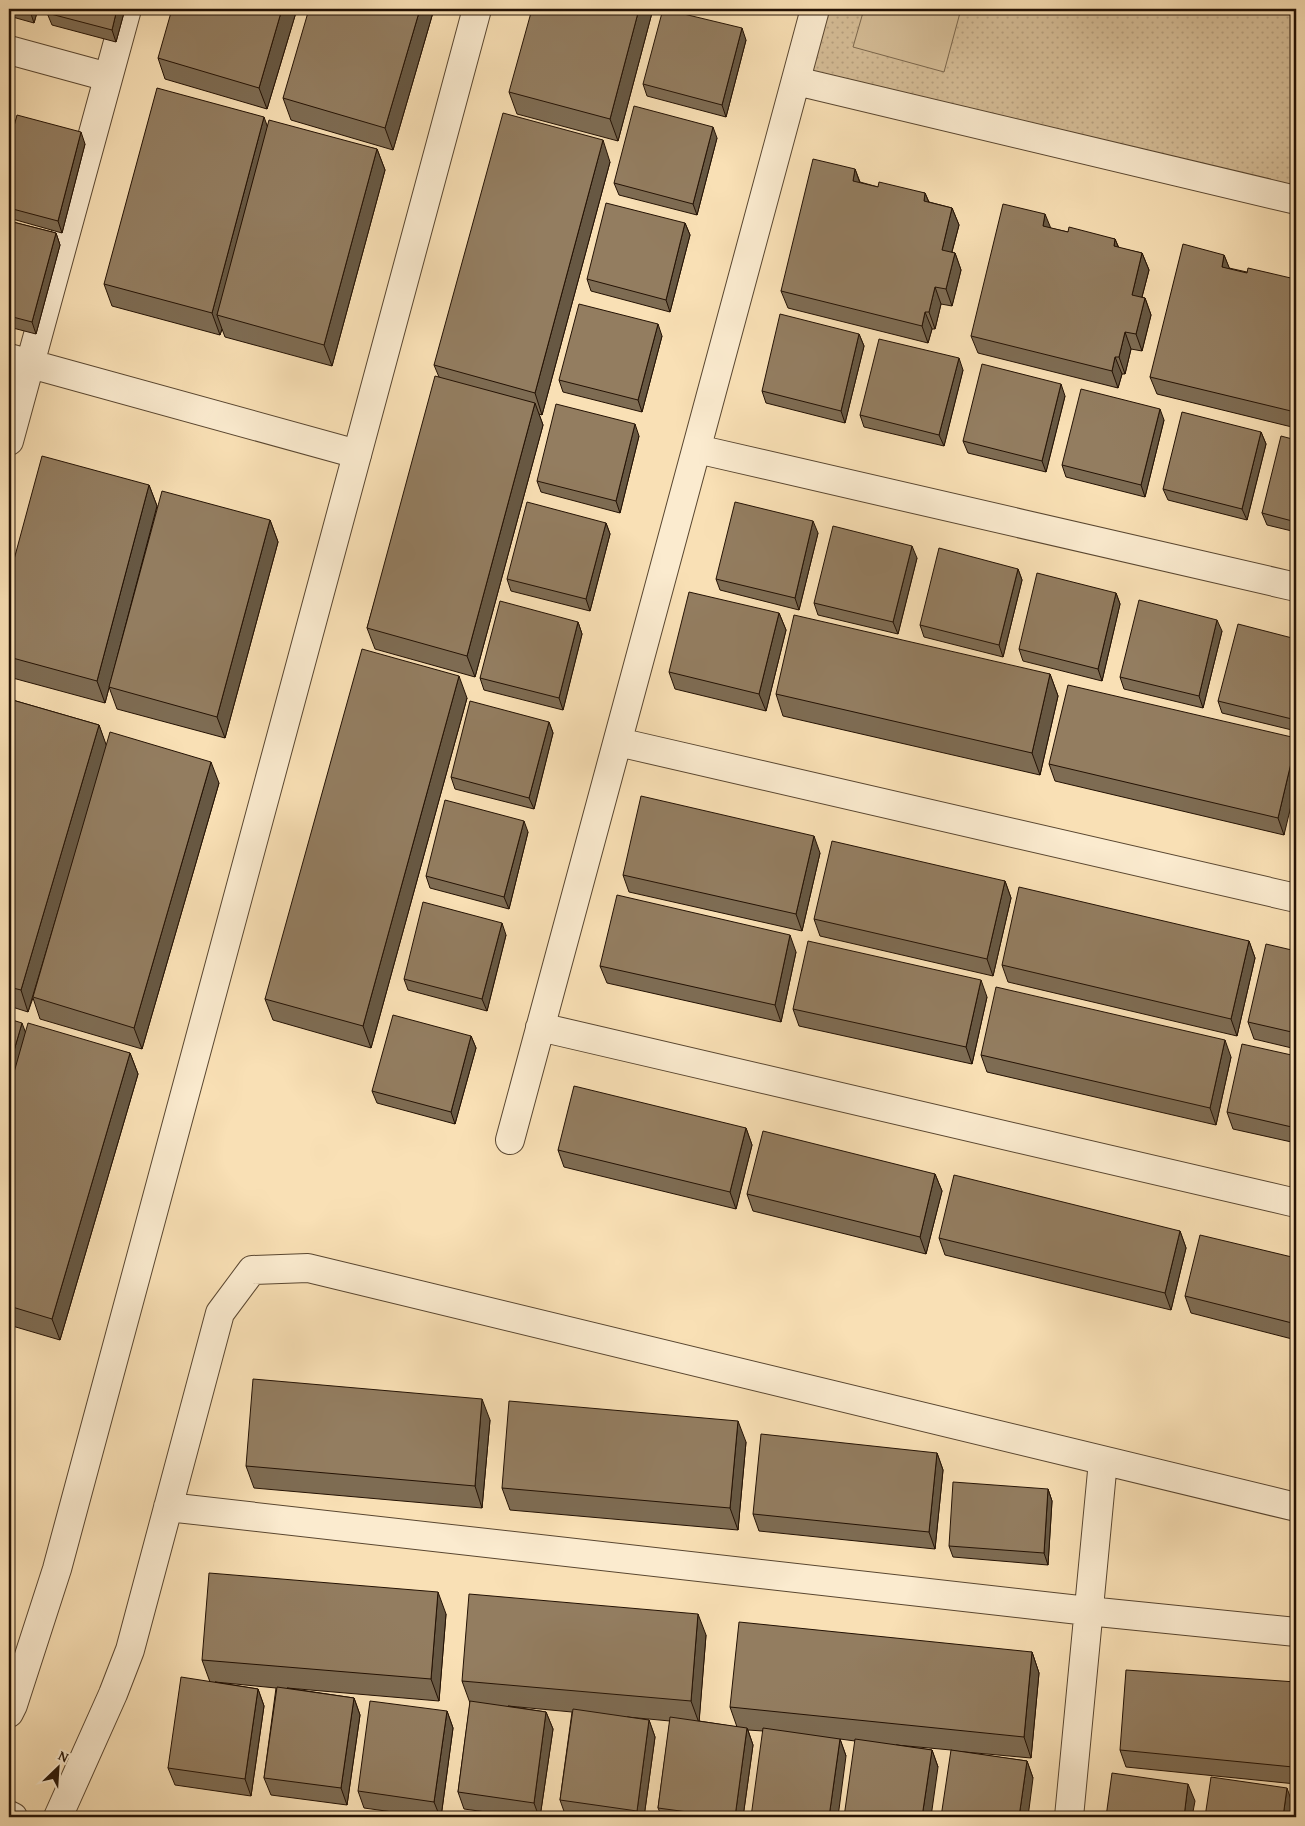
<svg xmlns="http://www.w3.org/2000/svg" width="1305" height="1826" font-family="'Gentium Book Plus',serif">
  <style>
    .garden { fill: url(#garden-dots); stroke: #7c684e }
    .pitch { fill: #d5bd97; stroke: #7c684e }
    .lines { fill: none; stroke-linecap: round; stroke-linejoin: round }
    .minor-casing { stroke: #594630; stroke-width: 30 }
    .tertiary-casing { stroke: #594630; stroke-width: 30 }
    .minor { stroke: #fbebcf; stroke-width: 28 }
    .tertiary { stroke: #fbebcf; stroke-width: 28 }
    .wall { fill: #7e6c53; stroke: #241204 }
    .shaded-wall { fill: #675843; stroke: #241204 }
    .building { fill: #937d60; stroke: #241204 }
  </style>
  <defs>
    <pattern id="garden-dots" width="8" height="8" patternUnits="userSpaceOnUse" patternTransform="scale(1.25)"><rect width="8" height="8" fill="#d5bd97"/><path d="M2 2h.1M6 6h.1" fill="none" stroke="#b7a180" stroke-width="1.8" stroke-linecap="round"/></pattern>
  </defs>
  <rect width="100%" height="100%" fill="#f9e0b5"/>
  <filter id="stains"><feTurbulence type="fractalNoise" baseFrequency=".004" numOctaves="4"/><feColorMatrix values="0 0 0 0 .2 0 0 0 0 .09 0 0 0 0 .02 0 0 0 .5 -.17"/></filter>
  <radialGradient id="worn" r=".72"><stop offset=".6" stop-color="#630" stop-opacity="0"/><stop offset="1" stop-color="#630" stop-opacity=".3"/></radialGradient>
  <path class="garden" d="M815 9H1296V200L796 81Z"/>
  <path class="pitch" d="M864 9H961L944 72 853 47Z"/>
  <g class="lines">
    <defs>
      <path id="minor" d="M9 50 108 77
        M796 81 1296 200
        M9 358 357 454
        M9 441 127 9
        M697 449 1296 587
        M618 742 1296 898
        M540 1027 1296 1203
        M510 1140 815 9
        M168 1507 1088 1611 1296 1632
        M9 1815 13 1817
        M58 1817 113 1694 130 1650 220 1313 252 1270 308 1268 1296 1507
        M1069 1817 1103 1461"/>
      <path id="tertiary" d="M9 1713 13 1705 57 1569 477 9"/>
    </defs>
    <use href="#minor" class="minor-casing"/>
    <use href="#tertiary" class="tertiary-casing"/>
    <use href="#minor" class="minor"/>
    <use href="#tertiary" class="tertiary"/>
  </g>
  <path class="wall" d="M9 9H38L34 23 9 16Z
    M125 9 116 42 52 25 47 13Z
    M297 9 267 109 165 79 158 58Z
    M434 9 393 150 291 120 283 98Z
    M653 9 618 141 517 114 509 92Z
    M746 40 726 117 647 96 643 84Z
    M268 126 377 149 385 170 332 366 225 337 222 329 220 335 112 306 104 284Z
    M717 138 697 215 619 195 614 183Z
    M85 144 62 233 9 218V145Z
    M610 162 542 415 539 414 543 425 475 677 375 649 367 628 439 377 434 365Z
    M855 169 860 182 878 187 925 193 929 202 952 208 959 225 952 252 955 253 961 270 952 306 941 304 935 329H932L928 343 788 308 781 291Z
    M9 221 56 233 60 245 36 334 9 327Z
    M685 223 690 235 670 312 591 291 587 279Z
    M1050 228 1068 232 1115 239 1119 248 1142 253 1149 270 1142 297 1145 298 1151 315 1142 351 1131 349 1125 374H1122L1118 388 978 353 971 336Z
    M1224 255 1229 268 1296 283V428L1157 394 1150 377Z
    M859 334 864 346 845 423 766 403 762 391Z
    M662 336 642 412 563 392 559 380Z
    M963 370 944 446 864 427 860 415Z
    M1065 396 1046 472 968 453 963 441Z
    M1164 420 1145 497 1066 477 1062 465Z
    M1261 432 1266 444 1247 520 1168 500 1163 489Z
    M639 436 620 513 541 492 537 481Z
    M1296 440V532L1267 525 1262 513Z
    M149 485 157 506 105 703 9 677V578Z
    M270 520 278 542 225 738 117 709 109 687Z
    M606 523 610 534 590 611 511 591 507 579Z
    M818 533 799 610 720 590 716 579Z
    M917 558 898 634 818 615 814 603Z
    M1018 569 1022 580 1003 657 924 637 920 625Z
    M1116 593 1120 604 1102 681 1023 661 1019 649Z
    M779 613 786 630 766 711 675 689 669 672Z
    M578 622 582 634 563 710 484 690 480 678Z
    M1222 631 1203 708 1124 689 1120 677Z
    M1296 639V731L1222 713 1218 701Z
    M1050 674 1058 696 1040 775 783 716 776 694Z
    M467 698 371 1048 273 1020 265 999Z
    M9 699 99 725 106 746 219 783 142 1049 40 1019 33 998 28 1012 9 1006Z
    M549 722 553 733 534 809 455 789 451 777Z
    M1296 738 1284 835 1055 781 1049 764Z
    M1296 812V830L1294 823Z
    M528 832 509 909 430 888 426 876Z
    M820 853 802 931 629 892 623 875Z
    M1005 881 1011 898 993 976 820 936 814 919Z
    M506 935 487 1011 408 990 404 979Z
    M1249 941 1255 958 1237 1036 1008 982 1002 965Z
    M1296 951V1049L1254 1039 1248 1022Z
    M796 952 781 1022 607 983 600 966Z
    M987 997 972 1064 799 1026 793 1009Z
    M9 1019 26 1032 130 1053 138 1074 60 1340 9 1325Z
    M471 1036 476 1048 455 1124 377 1103 372 1091Z
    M981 1055 1231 1057 1216 1125 987 1072Z
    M1296 1056V1143L1233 1129 1227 1112Z
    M746 1128 752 1145 736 1209 564 1167 558 1150Z
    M935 1174 942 1191 926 1254 753 1211 747 1194Z
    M1180 1231 1186 1248 1171 1310 945 1255 939 1238Z
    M1296 1258V1340L1191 1313 1185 1296Z
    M490 1420 482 1508 254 1488 246 1466Z
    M746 1442 738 1530 510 1510 502 1488Z
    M937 1453 943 1470 935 1549 759 1531 753 1514Z
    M1048 1489 1052 1501 1048 1565 953 1557 949 1546Z
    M446 1614 439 1701 287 1688 354 1698 360 1715 347 1805 271 1795 264 1778 276 1688 215 1682 258 1689 264 1706 251 1796 175 1785 168 1768 210 1682 202 1660Z
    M706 1635 699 1721 737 1727 730 1707 1032 1652 1039 1673 1031 1758 954 1751 1027 1761 1033 1778 951 1750 896 1745 932 1750 938 1767 855 1741 840 1739 846 1756 763 1731 748 1730 753 1745 743 1817H662L658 1808 670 1721 627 1717 649 1720 655 1737 644 1817H566L560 1800 572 1712 508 1706 546 1712 553 1729 540 1817H523L464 1809 458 1792 470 1703 462 1681Z
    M1296 1682V1784L1126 1767 1120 1750Z
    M447 1711 453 1728 441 1817H429L364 1808 358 1791Z"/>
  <path class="shaded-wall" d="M31 9H38L34 23 30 11Z
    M117 9H125L116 42 112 30Z
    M282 9H297L267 109 259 88Z
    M420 9H434L393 150 385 128Z
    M639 9H653L618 141 610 119Z
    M742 28 746 40 726 117 722 105Z
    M264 117 272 139 217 315 222 329 220 335 212 313Z
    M713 127 717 138 697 215 693 204Z
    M81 132 85 144 62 233 58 221Z
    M603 140 610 162 542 415 535 393Z
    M377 149 385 170 332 366 324 345Z
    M855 169 861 186 853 181Z
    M925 193 932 210 924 201Z
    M952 208 959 225 948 266 942 250Z
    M1045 214 1052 231 1043 226Z
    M685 223 690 235 670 312 666 300Z
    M56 233 60 245 36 334 32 322Z
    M1115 239 1122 256 1114 246Z
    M955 253 961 270 952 306 946 289Z
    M1142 253 1149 270 1138 312 1132 295Z
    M1224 255 1231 272 1222 267Z
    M1295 279 1296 283V296L1293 287Z
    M935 287 941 304 935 329 929 312Z
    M1145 298 1151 315 1142 351 1136 334Z
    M925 312 932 329 928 343 922 326Z
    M658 324 662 336 642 412 638 400Z
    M1125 332 1131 349 1125 374 1119 357Z
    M859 334 864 346 845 423 841 411Z
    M1115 357 1122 374 1118 388 1112 371Z
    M959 358 963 370 944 446 939 435Z
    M1061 384 1065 396 1046 472 1042 461Z
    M1295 397 1296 401V426L1291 411Z
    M535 403 543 425 475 677 467 656Z
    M1160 409 1164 420 1145 497 1141 485Z
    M635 424 639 436 620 513 616 501Z
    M1261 432 1266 444 1247 520 1242 509Z
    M149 485 157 506 105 703 97 681Z
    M270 520 278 542 225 738 217 717Z
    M813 521 818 533 799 610 795 598Z
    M606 523 610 534 590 611 586 599Z
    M912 546 917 558 898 634 893 622Z
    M1018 569 1022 580 1003 657 999 645Z
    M1116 593 1120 604 1102 681 1098 669Z
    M779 613 786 630 766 711 759 694Z
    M1217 620 1222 631 1203 708 1199 696Z
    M578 622 582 634 563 710 559 698Z
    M1050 674 1058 696 1040 775 1032 753Z
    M459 676 467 698 371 1048 363 1026Z
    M549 722 553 733 534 809 529 798Z
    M99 725 107 747 28 1012 21 990Z
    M1296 742V785L1284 835 1278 818Z
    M211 762 219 783 142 1049 134 1028Z
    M524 821 528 832 509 909 504 897Z
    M814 836 820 853 802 931 796 914Z
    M1005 881 1011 898 993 976 987 959Z
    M502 923 506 935 487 1011 482 999Z
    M790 935 796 952 781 1022 775 1005Z
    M1249 941 1255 958 1237 1036 1231 1019Z
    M981 980 987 997 972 1064 966 1047Z
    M22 1023 30 1044 9 1117V1068Z
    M471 1036 476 1048 455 1124 451 1112Z
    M1225 1040 1231 1057 1216 1125 1210 1108Z
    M130 1053 138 1074 60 1340 52 1319Z
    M746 1128 752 1145 736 1209 730 1192Z
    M935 1174 942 1191 926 1254 920 1237Z
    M1180 1231 1186 1248 1171 1310 1165 1293Z
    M482 1399 490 1420 482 1508 475 1486Z
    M738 1421 746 1442 738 1530 730 1508Z
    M937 1453 943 1470 935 1549 929 1532Z
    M1048 1489 1052 1501 1048 1565 1044 1553Z
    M438 1592 446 1614 439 1701 431 1679Z
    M698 1614 706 1635 699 1723 691 1701Z
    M1032 1652 1039 1673 1031 1758 1024 1737Z
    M258 1689 264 1706 251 1796 245 1779Z
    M354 1698 360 1715 347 1805 341 1788Z
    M447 1711 453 1728 441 1817H440L434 1802Z
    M546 1712 553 1729 540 1817H539L534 1803Z
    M649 1720 655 1737 644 1817H639L637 1811Z
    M747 1728 753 1745 743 1817H735Z
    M840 1739 846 1756 838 1817H829Z
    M1296 1739V1775L1293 1767Z
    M932 1750 938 1767 931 1817H922Z
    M1027 1761 1033 1778 1028 1817H1019Z
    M1188 1784 1195 1801 1192 1817H1184Z
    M1287 1788 1293 1805 1292 1817H1283Z"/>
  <path class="building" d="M20 9H31L30 11Z
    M48 9H117L112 30 47 13Z
    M172 9H282L259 88 158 58Z
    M309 9H420L385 128 283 98Z
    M532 9H639L610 119 509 92Z
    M663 9 742 28 722 105 643 84Z
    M157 88 264 117 212 313 104 284Z
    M634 106 713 127 693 204 614 183Z
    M503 113 603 140 535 393 434 365Z
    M17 115 81 132 58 221 9 208V145Z
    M269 120 377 149 324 345 217 315Z
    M813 159 855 169 853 181 878 187 879 182 925 193 924 201 952 208 942 250 955 253 946 289 935 287 929 312H925L922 326 781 291Z
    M606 203 685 223 666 300 587 279Z
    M1003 204 1045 214 1043 226 1068 232 1069 227 1115 239 1114 246 1142 253 1132 295 1145 298 1136 334 1125 332 1119 357H1115L1112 371 971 336Z
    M9 221 56 233 32 322 9 316Z
    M1183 244 1224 255 1222 267 1247 273 1248 268 1295 279 1293 287 1296 288V398L1295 397 1291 411 1150 377Z
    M579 304 658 324 638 400 559 380Z
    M780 314 859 334 841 411 762 391Z
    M879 339 959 358 939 435 860 415Z
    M982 364 1061 384 1042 461 963 441Z
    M435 376 535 403 467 656 367 628Z
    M1081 389 1160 409 1141 485 1062 465Z
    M556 404 635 424 616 501 537 481Z
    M1182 412 1261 432 1242 509 1163 489Z
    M1281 436 1296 440V522L1262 513Z
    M42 456 149 485 97 681 9 657V578Z
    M162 491 270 520 217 717 109 687Z
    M527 502 606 523 586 599 507 579Z
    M735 502 813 521 795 598 716 579Z
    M833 526 912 546 893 622 814 603Z
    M939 548 1018 569 999 645 920 625Z
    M1037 573 1116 593 1098 669 1019 649Z
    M689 592 779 613 759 694 669 672Z
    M1139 600 1217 620 1199 696 1120 677Z
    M500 601 578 622 559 698 480 678Z
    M794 615 1050 674 1032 753 776 694Z
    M1238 624 1296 639V720L1218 701Z
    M362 649 459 676 363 1026 265 999Z
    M1068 685 1296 738V742L1278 818 1049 764Z
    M9 699 99 725 21 990 9 987Z
    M470 701 549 722 529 798 451 777Z
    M110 732 211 762 134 1028 33 997Z
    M641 796 814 836 796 914 623 875Z
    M445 800 524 821 504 897 426 876Z
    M1296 812V824L1294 823Z
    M832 841 1005 881 987 959 814 919Z
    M1019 887 1249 941 1231 1019 1002 965Z
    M617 895 790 935 775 1005 600 966Z
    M423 902 502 923 482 999 404 979Z
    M808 941 981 980 966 1047 793 1009Z
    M1266 944 1296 951V1033L1248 1022Z
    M996 987 1225 1040 1210 1108 981 1055Z
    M393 1015 471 1036 451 1112 372 1091Z
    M9 1019 22 1023 9 1068Z
    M28 1023 130 1053 52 1319 9 1306V1090Z
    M1242 1044 1296 1056V1128L1227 1112Z
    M574 1086 746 1128 730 1192 558 1150Z
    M763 1131 935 1174 920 1237 747 1194Z
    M954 1175 1180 1231 1165 1293 939 1238Z
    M1200 1235 1296 1258V1324L1185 1296Z
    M253 1379 482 1399 475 1486 246 1466Z
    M509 1401 738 1421 730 1508 502 1488Z
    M761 1434 937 1453 929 1532 753 1514Z
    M953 1482 1048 1489 1044 1553 949 1546Z
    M209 1573 438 1592 431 1679 202 1660Z
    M469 1594 698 1614 691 1701 462 1681Z
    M739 1622 1032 1652 1024 1737 730 1707Z
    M1126 1670 1296 1682V1739L1293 1767 1120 1750Z
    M181 1677 258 1689 245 1779 168 1768Z
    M277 1687 354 1698 341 1788 264 1778Z
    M370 1701 447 1711 434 1802 358 1791Z
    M470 1701 546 1712 534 1803 458 1792Z
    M573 1709 649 1720 637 1811 560 1800Z
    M670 1717 747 1728 735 1817H725L658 1808Z
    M763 1728 840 1739 829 1817H751Z
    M855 1739 932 1750 922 1817H844Z
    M951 1750 1027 1761 1019 1817H941Z
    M1112 1773 1188 1784 1184 1817H1106Z
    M1211 1777 1287 1788 1283 1817H1205Z"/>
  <rect width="1305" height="1826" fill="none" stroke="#f9e0b5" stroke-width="30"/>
  <rect x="10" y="10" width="1285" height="1806" fill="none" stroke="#241204" stroke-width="2.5"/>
  <rect x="15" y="15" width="1275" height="1796" fill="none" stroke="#241204"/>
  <g transform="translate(58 1768) rotate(25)" stroke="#fbebcf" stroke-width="4" paint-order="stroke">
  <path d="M0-4L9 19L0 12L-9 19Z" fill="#241204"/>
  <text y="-8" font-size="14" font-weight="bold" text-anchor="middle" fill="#241204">N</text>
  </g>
  <rect width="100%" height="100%" filter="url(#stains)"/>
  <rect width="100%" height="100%" fill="url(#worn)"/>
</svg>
